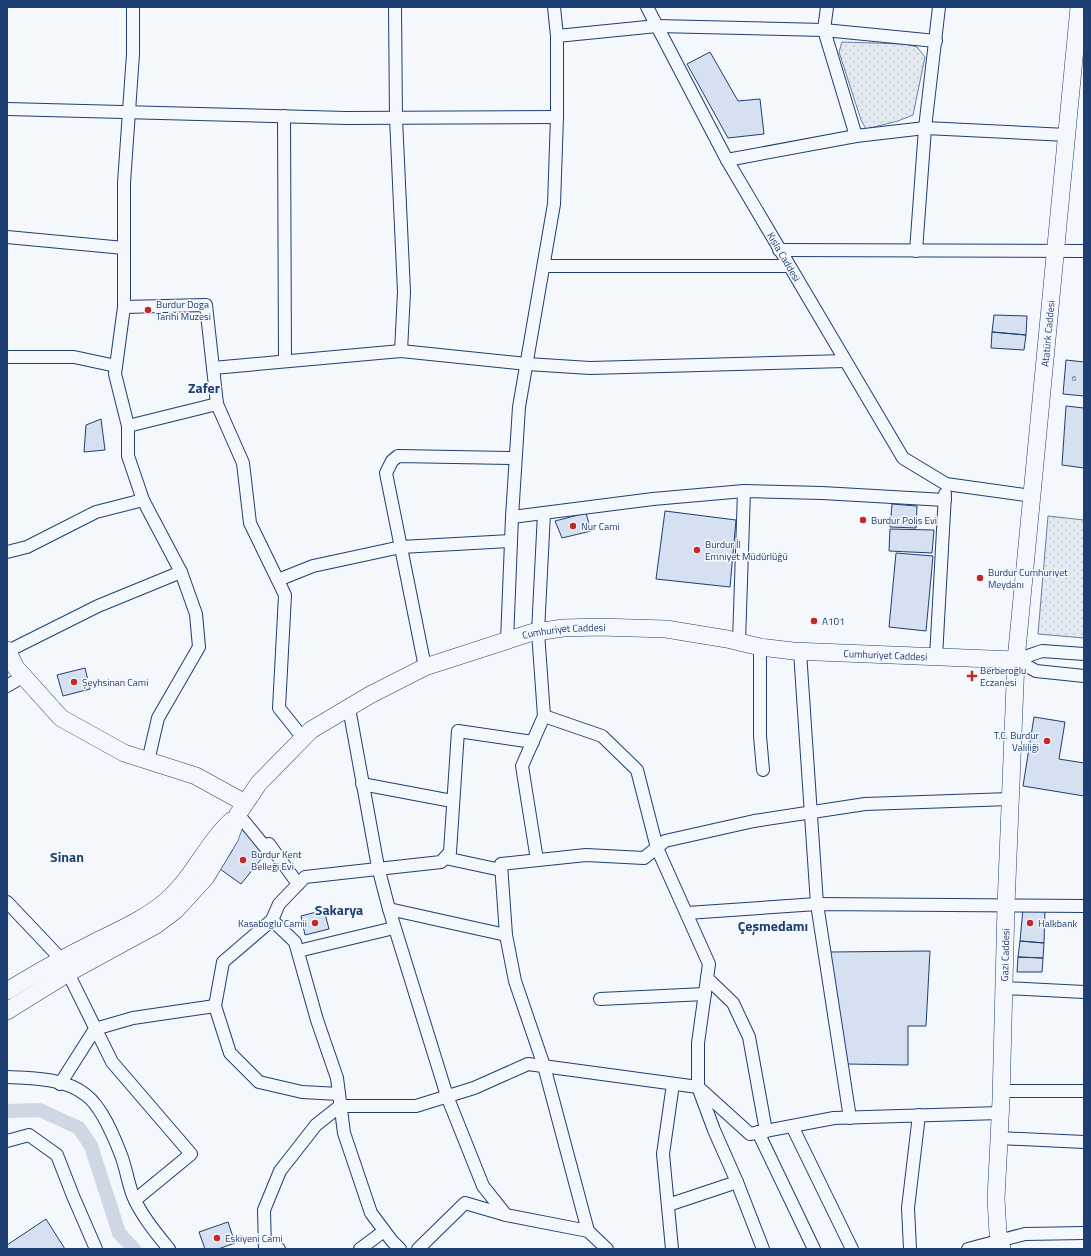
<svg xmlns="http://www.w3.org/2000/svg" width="1091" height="1256" font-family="'Titillium Web',sans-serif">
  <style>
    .park { fill: url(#park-dots); stroke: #687fa3 }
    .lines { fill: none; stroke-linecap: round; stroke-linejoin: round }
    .canal { stroke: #cfd7e4; stroke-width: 14 }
    .building { fill: #d5e0f0; stroke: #1d3f73 }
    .minor-casing { stroke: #1d3f73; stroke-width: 14 }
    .secondary-casing { stroke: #1d3f73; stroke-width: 18 }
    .minor { stroke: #f4f7fb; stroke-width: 12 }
    .secondary { stroke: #f4f7fb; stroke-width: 17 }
    .poi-dot { fill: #c62828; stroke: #f4f7fb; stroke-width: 1.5 }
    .labels { text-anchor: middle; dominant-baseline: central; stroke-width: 3; stroke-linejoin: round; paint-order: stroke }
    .number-label { font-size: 8px; fill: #4b6792 }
    .street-label { font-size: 10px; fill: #1d3f73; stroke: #f4f7fb }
    .poi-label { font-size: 10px; fill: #1d3f73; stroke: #f4f7fb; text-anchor: start }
    .district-label { font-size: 14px; font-weight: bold; fill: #1d3f73; stroke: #f4f7fb }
  </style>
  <defs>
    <pattern id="park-dots" width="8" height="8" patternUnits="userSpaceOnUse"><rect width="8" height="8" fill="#e3e9f0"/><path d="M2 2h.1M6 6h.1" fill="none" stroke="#c2c9d1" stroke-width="1.8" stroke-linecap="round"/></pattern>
  </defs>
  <rect width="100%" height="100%" fill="#f4f7fb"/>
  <path class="park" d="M842 42 905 44 917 47 925 57 913 115 898 121 866 129 861 120 839 52Z
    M1048 516 1084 520V638L1038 634Z"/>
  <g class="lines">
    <path class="canal" d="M7 1111 40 1110 79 1128 91 1146 119 1233 134 1249"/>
  </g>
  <path class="building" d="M710 52 738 101 760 99 764 134 728 138 687 64Z
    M994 315 1027 316 1026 335 992 332Z
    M992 332 1026 335 1024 350 991 348Z
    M1066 360 1084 362V396L1063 394Z
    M1066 406 1084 408V468L1062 465Z
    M101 419 105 450 84 452 86 425Z
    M892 504 917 506 916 528 890 527Z
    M665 511 736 520 730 587 656 579Z
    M586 513 591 531 562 538 555 521Z
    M890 529 934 530 932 553 889 551Z
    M896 553 933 556 926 631 889 627Z
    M85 668 90 689 63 696 57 675Z
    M1034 717 1065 722 1059 759 1084 763V796L1023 786Z
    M249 820 271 847 241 884 220 869 232 851V839Z
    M1023 909 1045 910 1044 943 1020 941Z
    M324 910 329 929 305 935 301 916Z
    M1020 941 1044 943 1043 958 1018 957Z
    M930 951 926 1026H908V1065L847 1064 830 952Z
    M1018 957 1043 958 1042 972H1017Z
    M46 1219 65 1249H7V1245Z
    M228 1222 235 1243 218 1249H205L199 1232Z"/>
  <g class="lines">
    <defs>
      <g id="minor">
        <path d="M133 7V54L124 183V307L115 374 128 426V456L143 500 181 572 196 614 199 647 158 718 148 761"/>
        <path d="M395 7 396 118 404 292 401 351"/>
        <path id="s1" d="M647 7 727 160 903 458 946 484 1032 496"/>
        <path d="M827 7 824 30 856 136"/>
        <path d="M557 36 657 26 824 30 936 41"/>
        <path d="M7 109 346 118 557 117"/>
        <path d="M284 116 285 361"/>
        <path d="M727 160 856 136 925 128 1067 135"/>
        <path d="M7 237 124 248"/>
        <path d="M779 250 1084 251"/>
        <path d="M916 251 925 128 939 7"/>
        <path d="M544 266H788"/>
        <path d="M124 307 206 305 217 404 128 426"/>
        <path d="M7 357H74L116 366"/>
        <path d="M213 368 401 351 527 364 590 368 845 361"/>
        <path d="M217 404 243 463 250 523 285 595 279 708 303 738"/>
        <path d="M512 517 653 499 744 491 822 493 945 500"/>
        <path d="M7 552 27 547 96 512 143 500"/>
        <path d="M278 580 313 566 401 547 511 541"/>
        <path d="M507 641 512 517 519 407 554 204 557 117V36L554 7"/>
        <path d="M739 642 744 491"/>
        <path d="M760 647V736L763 770"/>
        <path d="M8 651 98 606 181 572"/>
        <path d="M800 652 817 904 850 1118"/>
        <path d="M936 657 945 494"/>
        <path d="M1016 660 1036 671 1084 676"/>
        <path d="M1016 660 1042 651 1084 654"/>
        <path d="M425 667 386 473 392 461 398 456 515 458"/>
        <path d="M7 686 24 676"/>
        <path d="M349 708 378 867 389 909 447 1096 483 1186 506 1215 588 1231"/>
        <path d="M544 716 602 736 637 770 657 848 709 964 698 1043V1087L714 1130 737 1182 763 1249"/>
        <path d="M362 784 452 801"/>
        <path d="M238 814 265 847 269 844 298 884"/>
        <path d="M445 858 501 870"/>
        <path d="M537 860 522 766 544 716 538 632 544 513"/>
        <path d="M7 902 61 959"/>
        <path d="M389 909 506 935"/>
        <path d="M687 913 817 904 1084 906"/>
        <path d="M272 920 295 942 317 1020 337 1078 344 1133 371 1213 392 1241 400 1249"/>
        <path d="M298 951 394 928"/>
        <path d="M68 973 112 1062 191 1154 135 1200"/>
        <path d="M707 978 733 1003 749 1037 766 1131"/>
        <path d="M1004 988 1084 992"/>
        <path d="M600 999 705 994"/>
        <path d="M7 1077C32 1078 65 1078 86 1095 102 1107 114 1137 121 1155 126 1168 128 1183 133 1196 141 1215 156 1233 169 1249"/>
        <path d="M60 1084 95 1029 133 1018 215 1006"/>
        <path d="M1001 1091H1084"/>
        <path d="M339 1094 302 1092 259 1082 230 1053 215 1006 223 962 272 920 279 904 305 877 441 862 450 852 458 731 533 742"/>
        <path d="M792 1126 852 1249"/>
        <path d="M758 1132 814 1249"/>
        <path d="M999 1138 1084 1142"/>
        <path d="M7 1141 29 1135 57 1155 73 1196 96 1249"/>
        <path d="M668 1205 737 1182"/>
        <path d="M265 1240 279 1249"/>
        <path d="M265 1249 264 1210 280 1171 316 1125 340 1106H416L474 1088 528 1064 698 1087 750 1134 834 1118 1000 1113"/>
        <path d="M360 1249 384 1231"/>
        <path d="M418 1249 465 1203 506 1215"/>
        <path d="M607 1249 588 1231 544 1066 515 981 506 935 501 864 586 855 644 858 665 841 754 821 865 804 1010 799"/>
        <path d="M672 1249 663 1154 673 1084"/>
        <path d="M910 1249 908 1208 919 1115"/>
        <path d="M968 1249 1025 1234 1084 1233"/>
      </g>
      <g id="secondary">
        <path d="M7 650 16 668 61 718 124 753 196 776 245 803"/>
        <path d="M7 991C36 973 65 957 95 942 119 930 145 919 166 901 194 877 205 845 231 821"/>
        <path id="s2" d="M7 1011 68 973 156 925 176 910 206 877 230 837 238 814 259 783 311 730 370 695 425 667 530 633 563 628 599 627 666 629 727 639 760 647 793 651 1016 660"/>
        <path id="s3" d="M1002 1249 998 1233 996 1199 1001 1100 1006 906 1016 660 1079 7"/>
      </g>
    </defs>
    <use href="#minor" class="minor-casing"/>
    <use href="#secondary" class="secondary-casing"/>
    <use href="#minor" class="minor"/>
    <use href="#secondary" class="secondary"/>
  </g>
  <g class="poi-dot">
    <circle cx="148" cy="310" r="4"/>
    <circle cx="863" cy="520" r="4"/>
    <circle cx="573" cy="526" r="4"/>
    <circle cx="697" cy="550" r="4"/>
    <circle cx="980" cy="578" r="4"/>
    <circle cx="814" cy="621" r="4"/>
    <path d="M970 670h4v4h4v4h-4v4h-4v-4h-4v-4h4z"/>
    <circle cx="74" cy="682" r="4"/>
    <circle cx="1047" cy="741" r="4"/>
    <circle cx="243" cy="860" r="4"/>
    <circle cx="315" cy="923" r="4"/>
    <circle cx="1030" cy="923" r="4"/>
    <circle cx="217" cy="1238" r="4"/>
  </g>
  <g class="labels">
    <g class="number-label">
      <text x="1074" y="378">6</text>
    </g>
    <g class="street-label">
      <text stroke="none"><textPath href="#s1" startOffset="285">Kışla Caddesi</textPath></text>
      <text stroke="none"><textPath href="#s3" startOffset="918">Atatürk Caddesi</textPath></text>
      <text stroke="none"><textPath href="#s2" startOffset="699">Cumhuriyet Caddesi</textPath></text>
      <text stroke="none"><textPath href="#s2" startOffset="1023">Cumhuriyet Caddesi</textPath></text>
      <text stroke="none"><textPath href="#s3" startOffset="295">Gazi Caddesi</textPath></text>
    </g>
    <g class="poi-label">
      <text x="156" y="304">Burdur Doga<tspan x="156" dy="12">Tarihi Muzesi</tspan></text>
      <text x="871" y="520">Burdur Polis Evi</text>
      <text x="581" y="526">Nur Cami</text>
      <text x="705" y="544">Burdur İl<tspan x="705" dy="12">Emniyet Müdürlüğü</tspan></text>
      <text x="988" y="572">Burdur Cumhuriyet<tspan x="988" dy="12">Meydanı</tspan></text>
      <text x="822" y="621">A101</text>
      <text x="980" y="670">Berberoğlu<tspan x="980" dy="12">Eczanesi</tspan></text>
      <text x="82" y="682">Şeyhsinan Cami</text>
      <text x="1039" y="735" text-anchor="end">T.C. Burdur<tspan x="1039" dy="12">Valiliği</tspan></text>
      <text x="251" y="854">Burdur Kent<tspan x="251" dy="12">Belleği Evi</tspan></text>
      <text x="307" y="923" text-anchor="end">Kasaboglu Camii</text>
      <text x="1038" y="923">Halkbank</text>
      <text x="225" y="1238">Eskiyeni Cami</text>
    </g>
    <g class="district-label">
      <text x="204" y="387">Zafer</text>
      <text x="67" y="856">Sinan</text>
      <text x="339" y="909">Sakarya</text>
      <text x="773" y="925">Çeşmedamı</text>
    </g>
  </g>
  <rect width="1091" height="1256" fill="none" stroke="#1d3f73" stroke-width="16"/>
</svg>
